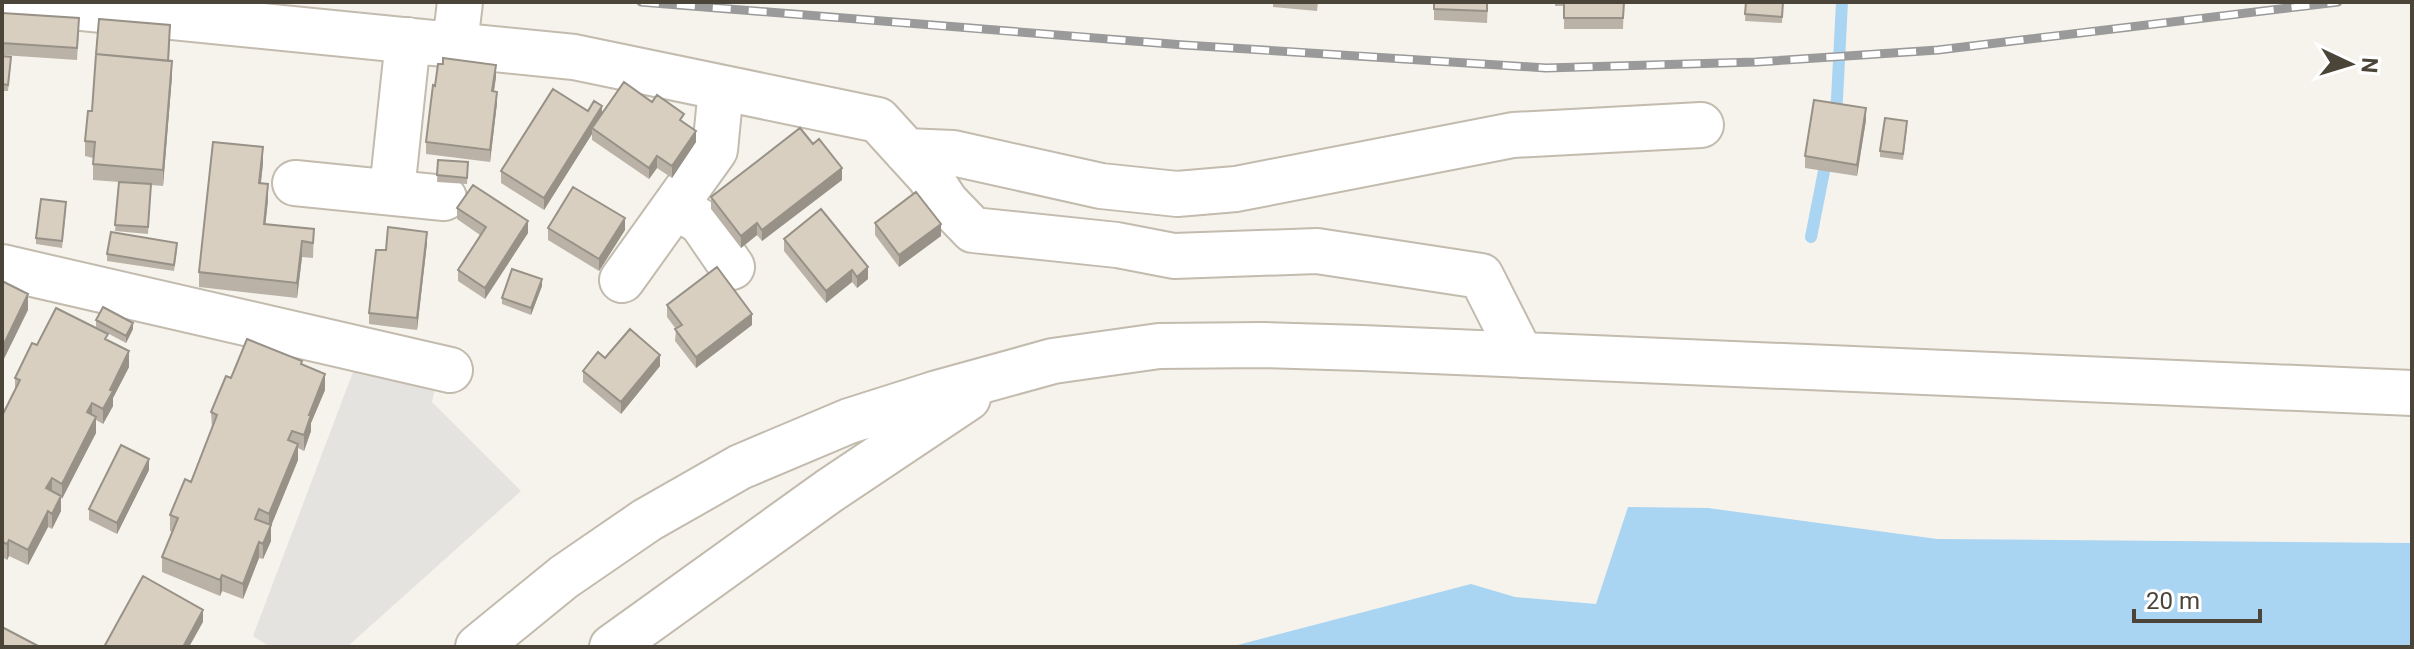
<svg xmlns="http://www.w3.org/2000/svg" width="2414" height="649" font-family="Roboto,sans-serif">
  <style>
    .parking { fill: #e5e3e0 }
    .water { fill: #a9d4f2 }
    .lines { fill: none; stroke-linecap: round; stroke-linejoin: round }
    .stream { stroke: #a9d4f2; stroke-width: 12 }
    .minor-casing { stroke: #c2bbae; stroke-width: 48 }
    .minor { stroke: #fff; stroke-width: 44 }
    .rail-casing { stroke: #9a9a9a; stroke-width: 9 }
    .rail { stroke: #fff; stroke-width: 6; stroke-dasharray: 18; stroke-linecap: butt }
    .wall { fill: #bab2a6 }
    .shaded-wall { fill: #979187 }
    .building { fill: #d8cfc1; stroke: #979187; stroke-width: 2 }
  </style>
  <rect width="100%" height="100%" fill="#f6f3ec"/>
  <path class="parking" d="M356 364 436 385 432 402 521 491 347 647H270L253 636Z"/>
  <path class="water" d="M1628 507 1708 508 1937 539 2412 543V647H1230L1471 584 1515 597 1596 604Z"/>
  <g class="lines">
    <path class="stream" d="M1834 118 1837 99 1842 2
      M1811 237 1827 156"/>
    <defs>
      <path id="minor" d="M22 2 574 57 878 120 929 176 946 202 973 230 1117 245 1174 256 1317 251 1481 276 1521 355
        M455 44 460 2
        M906 151 953 153 1101 186 1177 194 1236 189 1513 135 1701 125
        M295 183 444 198
        M392 191 408 40
        M675 206 701 222 732 267
        M2 267 450 370
        M622 280 715 150 721 89
        M478 647 564 577 647 520 740 467 849 421 934 394 1053 361 1159 346 1263 345 1362 348 2412 393
        M612 647 829 491 968 398"/>
    </defs>
    <use href="#minor" class="minor-casing"/>
    <use href="#minor" class="minor"/>
    <defs>
      <path id="rail" d="M641 2 1184 45 1546 68 1756 62 1938 50 2338 2"/>
    </defs>
    <use href="#rail" class="rail-casing"/>
    <use href="#rail" class="rail"/>
  </g>
  <path class="wall" d="M1273 2H1318L1317 11 1273 7Z
    M1434 2H1488L1487 23 1434 20Z
    M1555 2H1624L1623 29H1564V6H1555Z
    M1746 2H1783L1782 23 1745 21Z
    M2 13 79 29 77 60 2 55Z
    M170 36 169 61 172 76 163 186 151 185 148 234 115 231 119 182 93 180V158L85 156V141L92 111Z
    M2 56 11 63 8 91H2Z
    M443 64 496 77 494 92 497 103 490 162 426 154V142L435 86Z
    M652 102 684 122 696 142 672 178 657 168 649 179 592 140V134L544 210 501 183V171L602 114Z
    M1866 120 1857 176 1805 168V156Z
    M1907 127 1903 160 1880 157V151Z
    M438 160 468 162 467 184 437 182Z
    M263 163 261 183 268 200 265 224 314 229 313 258 302 257 297 298 199 287V272Z
    M842 180 762 241 757 235 741 248 711 209V197Z
    M457 208 528 233 485 299 458 281V270L480 235 457 219Z
    M66 209 62 248 36 244V238Z
    M821 209 868 279 857 288 852 282 826 303 784 251V239Z
    M875 223 941 236 899 267 875 235Z
    M548 228 625 230 599 271 548 240Z
    M427 243 417 330 369 324V313L386 250Z
    M177 250 174 271 107 261V254Z
    M542 286 531 315 502 304V298Z
    M667 305 752 325 696 368 675 341 676 329 667 317Z
    M96 320 133 329 126 343 96 327Z
    M108 340 129 367 113 398V406L103 424 96 420V433L61 499V511L52 529 48 527 28 565 9 556 7 560 2 557V416L15 391V378L37 345Z
    M605 358 660 366 621 414 583 382V371Z
    M302 365 325 390 311 423V431L304 451 298 448V460L271 526V541L263 559 259 558 243 599 222 591 220 596 162 572V557L172 532 170 531V515L191 482 212 428 211 412 231 378Z
    M149 470 117 534 89 520V509Z"/>
  <path class="shaded-wall" d="M172 61V76L163 186V170Z
    M496 65V77L492 103V91Z
    M497 92V103L490 162V150Z
    M602 106V118L592 128V134L544 210V198Z
    M1866 108V120L1857 176V165Z
    M696 131V142L672 178V166Z
    M263 147V163L259 198V183Z
    M657 156V168L649 179V168Z
    M842 168V180L762 241V230Z
    M268 184V200L264 239V224Z
    M625 218V230L599 271V259Z
    M528 221V233L485 299V288Z
    M757 223V235L741 248V236Z
    M941 224V236L899 267V255Z
    M427 232V243L417 330V318Z
    M302 241V257L297 298V283Z
    M868 267V279L857 288V277Z
    M852 270V282L826 303V291Z
    M542 279V286L531 315V308Z
    M28 294V310L2 363V348Z
    M752 314V325L696 368V357Z
    M133 323V329L126 343V336Z
    M129 351V367L113 398V406L103 424V409L110 390Z
    M660 355V366L621 414V402Z
    M325 374V390L311 423V431L304 451V435L309 415Z
    M92 403V418L87 412Z
    M96 417V433L62 499V484Z
    M298 444V460L271 526V541L263 559V544L269 528V514Z
    M149 459V470L117 534V523Z
    M52 478V493L46 488Z
    M61 496V511L52 529V514Z
    M48 511V527L28 565V550Z
    M9 540V556L7 560V544Z
    M259 542V558L243 599V584Z
    M222 575V591L220 596V580Z
    M203 610V622L189 647H183Z"/>
  <path class="building" d="M1434 2H1487V11L1434 9Z
    M1564 2H1624L1623 18H1564Z
    M1746 2H1783L1782 17 1745 14Z
    M2 13 79 18 77 48 2 43Z
    M99 19 170 25 168 61 96 54Z
    M96 54 172 61 163 170 93 164 95 142 85 141 88 111H92Z
    M2 56 11 57 8 85 2 84Z
    M443 58 496 65 492 91 497 92 490 150 426 142 433 85 435 86 438 64H443Z
    M624 82 652 102 657 95 684 114 680 120 696 131 672 166 657 156 649 168 592 128Z
    M553 89 588 111 594 101 602 106 544 198 501 171Z
    M1814 100 1866 108 1857 165 1805 156Z
    M1885 118 1907 121 1903 154 1880 151Z
    M800 128 813 144 819 139 842 168 762 230 757 223 741 236 711 197Z
    M213 142 263 147 259 183 268 184 264 224 314 229 313 243 302 241 297 283 199 272Z
    M438 160 468 162 467 178 437 175Z
    M119 182 151 184 148 227 115 225Z
    M473 185 528 221 485 288 458 270 486 227 457 208Z
    M573 187 625 218 599 259 548 228Z
    M916 192 941 224 899 255 875 223Z
    M41 199 66 202 62 241 36 238Z
    M821 209 868 267 857 277 852 270 826 291 784 239Z
    M388 227 427 232 417 318 369 313 376 250H386Z
    M111 232 177 243 174 265 107 254Z
    M717 267 752 314 696 357 675 329 682 325 667 305Z
    M512 269 542 279 531 308 502 298Z
    M2 281 28 294 2 348Z
    M103 307 133 323 126 336 96 320Z
    M56 308 108 334 105 339 129 351 110 390 113 391 103 409 92 403 87 412 96 417 62 484 52 478 46 488 61 496 52 514 48 511 28 550 9 540 7 544 2 542V416L20 380 15 378 32 343 37 345Z
    M630 329 660 355 621 402 583 371 598 352 605 358Z
    M247 339 302 361 301 364 325 374 309 415H311L304 435 292 431 288 440 298 444 269 514 259 509 255 519 271 525 263 544 259 542 243 584 222 575 220 580 162 557 178 518 170 515 185 479 191 482 217 415 211 412 226 376 231 378Z
    M121 445 149 459 117 523 89 509Z
    M143 576 203 610 183 647H104Z
    M2 627 40 647H2Z"/>
  <rect width="2414" height="649" fill="none" stroke="#4b4439" stroke-width="8"/>
  <g transform="translate(2350 64) rotate(94)" stroke="#ffffff" stroke-width="6" paint-order="stroke">
  <path d="M0-6L14 30L0 20L-14 30Z" fill="#4b4439"/>
  <text y="-12" font-size="22" font-weight="bold" text-anchor="middle" fill="#4b4439">N</text>
  </g>
  <path d="M2134 609v12h126v-12" fill="none" stroke="#4b4439" stroke-width="4"/>
  <text x="2146" y="609" font-size="24" fill="#4b4439" stroke="#ffffff" stroke-width="6" paint-order="stroke">20 m</text>
</svg>
